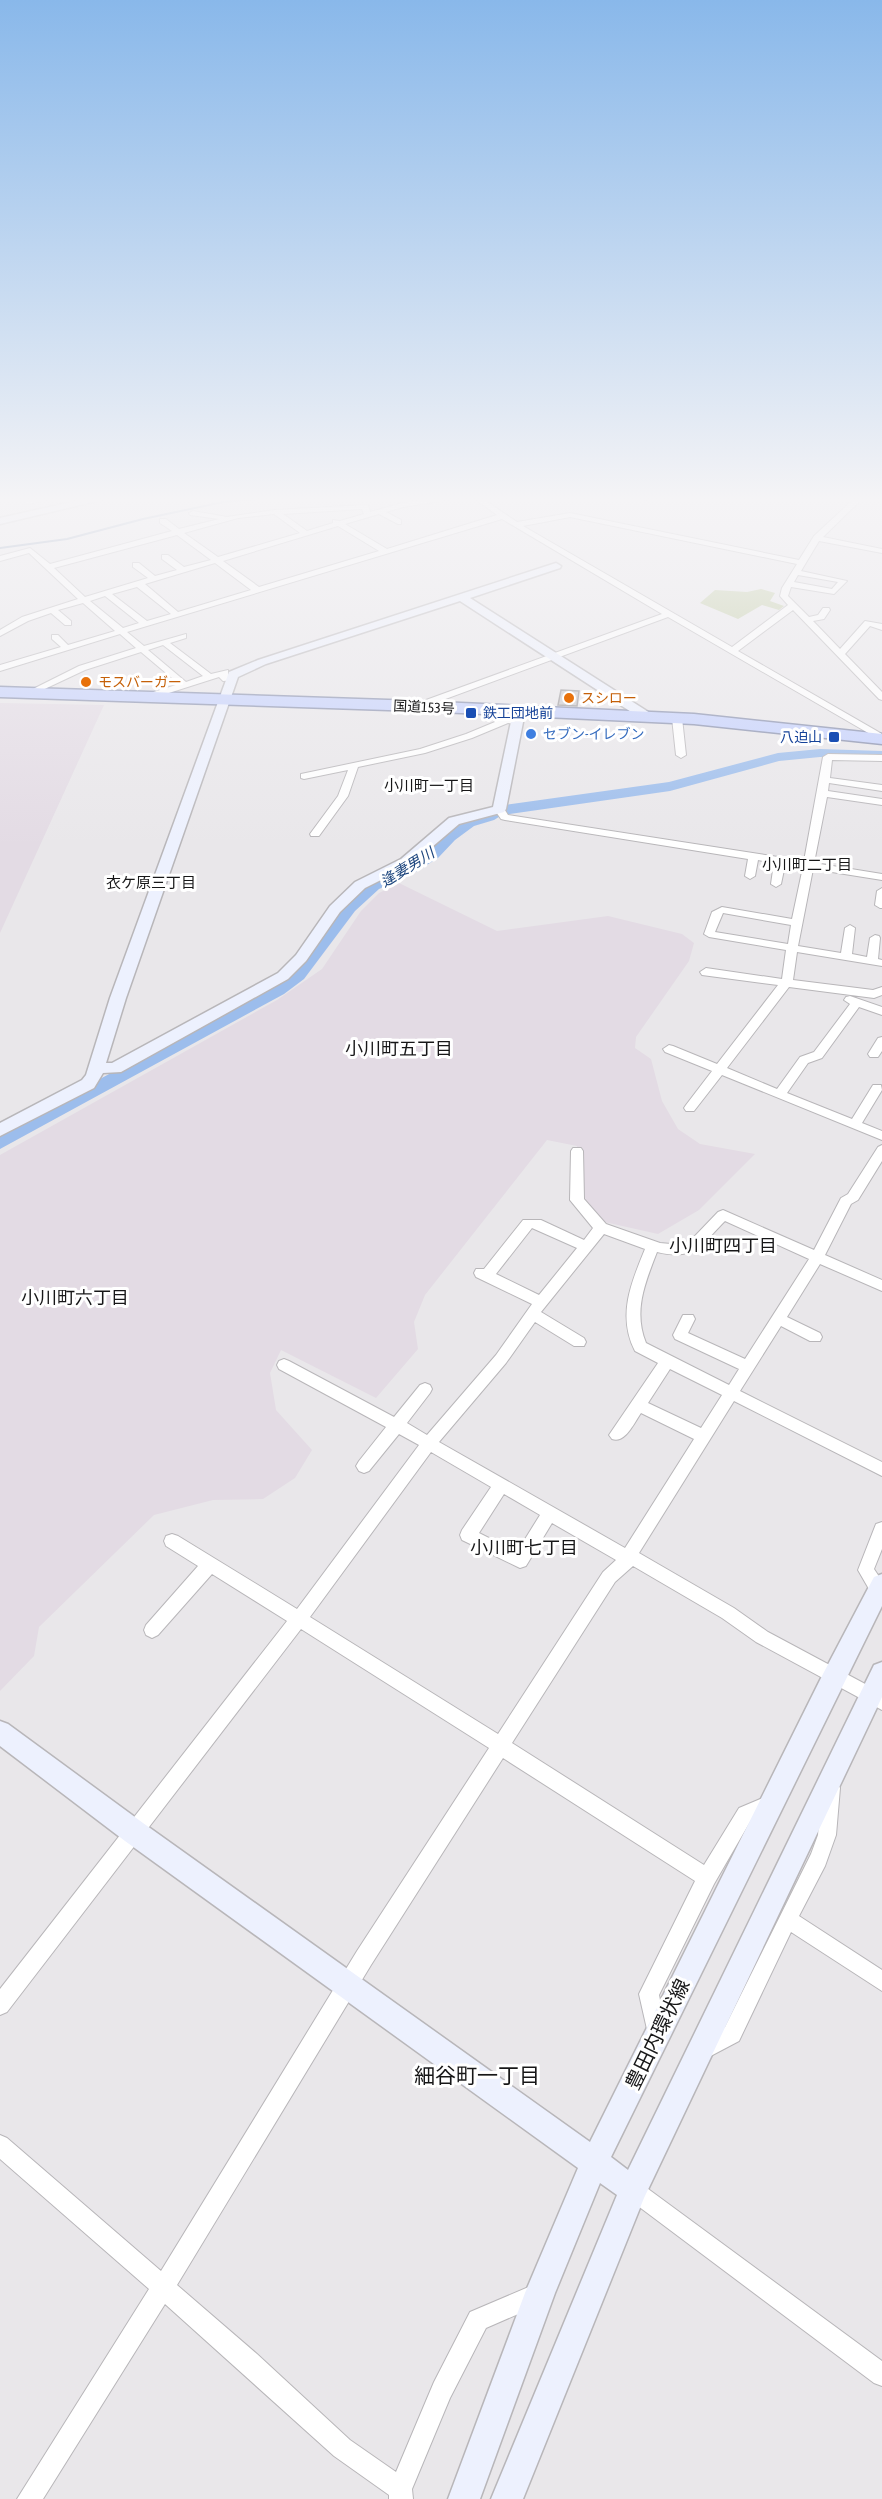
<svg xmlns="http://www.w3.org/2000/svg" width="882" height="2499" font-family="'Asap Condensed','Noto Sans JP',sans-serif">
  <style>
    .built { fill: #e3dbe4 }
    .green { fill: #bdc89d }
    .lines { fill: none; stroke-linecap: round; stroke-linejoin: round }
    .stream { stroke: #748bac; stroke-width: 2 }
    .river { fill: #9cbdec; fill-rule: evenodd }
    .building { fill: #cbc9cb; stroke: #9b999b; stroke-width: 1.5 }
    .street-casing { stroke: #b8b6b9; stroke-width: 2 }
    .secondary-casing { stroke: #b8b6b9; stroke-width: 3 }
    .highway-casing { stroke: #878fad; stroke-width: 3 }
    .street { fill: #fff; fill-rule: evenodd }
    .secondary { fill: #edf1fe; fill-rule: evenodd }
    .highway { fill: #c4d0fd; fill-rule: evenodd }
    .food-dot { fill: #e8710a; stroke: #fff; stroke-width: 2 }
    .transit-dot { fill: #1a4fb4; stroke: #fff; stroke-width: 2 }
    .shop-dot { fill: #3f7fe0; stroke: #fff; stroke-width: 2 }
    .labels { text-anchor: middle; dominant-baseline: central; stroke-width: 6; stroke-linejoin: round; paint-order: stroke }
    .far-food-label { font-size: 14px; fill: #c56008; stroke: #fff; text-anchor: start }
    .far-street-label { font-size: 14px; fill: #171718; stroke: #fff }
    .far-transit-label { font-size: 14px; fill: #164399; stroke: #fff; text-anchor: start }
    .far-shop-label { font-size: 14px; fill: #366cbe; stroke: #fff; text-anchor: start }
    .far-neighbourhood-label { font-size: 15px; fill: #171718; stroke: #fff }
    .far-water-label { font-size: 15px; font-style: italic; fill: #1b447d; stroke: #fff }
    .neighbourhood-label { font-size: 18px; fill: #171718; stroke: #fff }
    .near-street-label { font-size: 20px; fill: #171718; stroke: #fff }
    .near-neighbourhood-label { font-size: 21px; fill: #171718; stroke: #fff }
  </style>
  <rect width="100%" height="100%" fill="#e9e7ea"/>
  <path class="built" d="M0 703 104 705 0 933Z
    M399 883 497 931 608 916 682 934 694 943 689 961 636 1037 635 1048 651 1059 662 1101 678 1129 700 1144 755 1154 699 1210 658 1234 600 1221 577 1189V1146L547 1140 425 1295 414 1322 418 1349 376 1398 281 1350 270 1373 276 1410 312 1450 295 1478 263 1499 213 1500 154 1515 39 1627 34 1656 0 1691V1155L277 1000 322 969 361 911 379 893Z"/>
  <path class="green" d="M761 589 775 593 770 601 784 606 779 610 762 605 738 619 700 603 715 590 747 592Z"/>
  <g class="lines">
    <path class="stream" d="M645 500 651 499
      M0 548 67 539 143 519 223 502 282 497"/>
    <path class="river" d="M820 749 882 751V759L820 757 779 761 670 791 502 815 494 820 474 826 455 840 438 858 409 876 379 889 355 911 304 979 284 994 0 1149V1133L272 986 292 971 343 903 367 883 397 870 426 852 443 834 462 820 484 814 497 806 669 782 778 753Z"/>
  </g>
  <path class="building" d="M561 690 579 691 577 706 558 705Z"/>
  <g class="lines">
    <defs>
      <path id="street" d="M21 497H28L30 499 61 497 28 504Z
        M443 497H465L403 507 386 512 401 520V524H398L379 514 345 524 387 549 497 515 472 497H480L517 522 570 513 799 560 814 536 856 497H864L823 537 882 549V553L819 541 801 571 847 581 834 594 791 587 788 596 809 617 818 615 823 608H829L830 610 824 619 813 621 840 649 865 621 882 624V630L870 626 845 654 882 692V700L879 699 793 610 738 651 882 734V741L668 617 421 708H415V704L662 614 502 519 127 632 144 646 186 634V638L170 643 211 674 228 670V675L235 676V680L223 681 219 677 150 699H144V695L179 684 141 652 85 670 34 694 27 692 79 666 136 648 120 634 0 671V665L61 647 52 639V635H58L68 645 115 631 83 603 58 610 71 621V625H65L51 613 28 621 0 636V630L22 617 78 599 29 553 0 561V556L30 548 50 564 172 531 160 523V519H166L179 529 219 519 190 515 189 513 193 511 227 517 275 510 365 505H368L370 512 402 503ZM362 509 364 514 340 521 333 520V523L307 531 283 514ZM274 514 300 533 218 557 184 533 238 518ZM570 517 797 564 782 588 780 596 788 605 732 647 523 526ZM338 526 379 551 259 587 223 561ZM177 535 211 560 184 567 168 555H162V559L177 570 155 576 139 563H133V567L148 578 85 597 54 568ZM215 563 251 590 178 612 145 584ZM798 575 838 582 832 589 794 582ZM137 587 171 614 147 621 112 594ZM105 596 139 623 123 628 90 601ZM163 645 203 676 186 682 148 650Z
        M677 715 682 718 686 755 681 758 676 755 672 718Z
        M507 717 522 721 517 724 508 723 472 738 425 753 358 767 348 796 319 836H311L310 834 338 796 348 770 304 779 301 778V774L420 749 466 734Z
        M828 754 882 755V761L832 760 830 778 882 785V791L829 783 828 791 882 799V805L827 797 814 863 882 874V880L813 869 798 946 841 953 845 928 850 925 855 928 852 954 867 957 870 938 875 935 879 936 880 938 878 959 882 960V966L797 952 793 980 873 990 882 987V995L874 998 789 987 727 1068 777 1089 800 1057 814 1052 850 1004 844 1000 846 997 850 996 882 1007V1015L859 1007 822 1058 808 1063 787 1093 852 1119 873 1085H881L882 1090 862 1123 882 1131V1140L722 1075 694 1111H686L684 1108 686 1105 712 1071 665 1052 663 1049 669 1045 673 1046 717 1064 778 985 702 975 700 972 706 968 782 979 786 950 709 937 704 934 712 912 722 907 792 919 803 867 785 865 781 884 776 887 771 884 774 863 758 860 755 876 750 879 745 876 748 859 505 820 501 819 494 809 499 806 503 807 508 815 804 861 823 757ZM723 913 791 925 788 944 715 932Z
        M882 888V908H880L875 905 877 891Z
        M882 1037V1051L878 1057H870L868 1054 878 1038Z
        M882 1145V1161L858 1200 851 1204 825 1255 882 1280V1291L820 1264 787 1317 820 1333 822 1337 820 1341H810L781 1326 740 1391 882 1462V1476L734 1401 639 1553 734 1608 768 1632 882 1693V1710L756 1642 722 1618 633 1566 615 1582 512 1743 704 1865 739 1808 772 1794 778 1797 781 1803 778 1809 751 1820 714 1884 659 1995 666 2031 663 2038 656 2041 649 2038 639 1994 695 1881 503 1758 371 1965 177 2285 257 2354 350 2440 396 2472 434 2382 470 2312 538 2283 546 2286 549 2294 546 2302 486 2328 450 2398 412 2489 413 2499H389V2495L334 2456 165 2304 43 2499H17L149 2289 0 2159V2135L7 2138 161 2271 357 1951 489 1748 301 1629 7 2012 0 2015V1989L287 1621 212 1574 158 1635 152 1638 146 1635 144 1630 146 1625 198 1566 166 1546 164 1541 166 1536 172 1534 178 1536 297 1609 419 1445 399 1434 369 1471 364 1473 359 1471 356 1466 359 1461 386 1427 279 1369 277 1365 279 1361 284 1359 289 1361 394 1417 420 1385 425 1383 430 1385 432 1389 430 1393 407 1423 427 1435 496 1355 532 1304 476 1277 474 1273 476 1269H484L523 1220H541L584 1240 593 1228 570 1200 571 1151 573 1148H581L583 1151 584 1199 606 1224 660 1243 682 1245 694 1237 718 1212 723 1210 814 1250 841 1198 848 1194 878 1147ZM725 1221 809 1259 745 1359 688 1333 695 1319 693 1315H683L673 1335 675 1339 739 1369 729 1385 646 1343C633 1311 645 1283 657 1252 694 1261 701 1245 725 1221ZM532 1228 577 1248 539 1295 496 1274ZM604 1234 645 1249C631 1283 617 1316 635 1351L658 1363 609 1435 612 1439C625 1444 634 1423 641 1413L694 1439 625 1548 439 1442 506 1363 535 1322 574 1346H584L586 1342 584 1338 541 1312ZM670 1369 722 1395 701 1428 648 1403ZM431 1452 491 1487 462 1530 460 1535 462 1540 520 1568 526 1566 552 1523 616 1560 603 1572 498 1734 310 1617ZM504 1494 540 1515 517 1552 479 1533Z
        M882 1522V1549L874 1569 882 1581V1597L879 1598 873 1596 858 1570 876 1524Z
        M831 1779 837 1782 840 1788 836 1835 825 1866 799 1916 882 1970V1991L791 1932 739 2041 703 2060 696 2057 693 2050 696 2043 725 2027 811 1854 818 1835 822 1788 825 1782Z
        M633 2179 640 2183 882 2361V2386L874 2383 626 2197 622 2190 626 2183Z"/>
      <path id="secondary" d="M94 497H114L0 524V518Z
        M556 563 561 566 560 568 470 598 650 713V719H642L460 601 266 664 238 677 126 998 106 1063H112L278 973 296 955 330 906 355 882 401 859 449 818 493 807 513 712 519 708 525 712 506 809 504 812 459 824 411 865 365 888 340 912 306 961 288 979 121 1072 103 1073 94 1088 0 1136V1123L82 1080 86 1075 110 998 229 672 258 660Z
        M882 1574V1606L611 2157 628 2170 874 1665 882 1662V1697L644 2198 523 2499H491L617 2195 600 2183 555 2293 480 2499H448L525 2293 578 2168 125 1841 0 1746V1721L8 1724 143 1823 590 2142 823 1674 874 1577Z"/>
      <path id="highway" d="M0 687 418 701 694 714 882 734V744L694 724 418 711 0 697Z"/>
    </defs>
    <use href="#street" class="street-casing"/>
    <use href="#secondary" class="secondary-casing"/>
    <use href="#highway" class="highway-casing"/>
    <use href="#street" class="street"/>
    <use href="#secondary" class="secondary"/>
    <use href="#highway" class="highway"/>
  </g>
  <linearGradient id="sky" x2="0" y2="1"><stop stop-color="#89b8ea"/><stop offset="0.59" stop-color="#f5f4f6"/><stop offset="1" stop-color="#f5f4f6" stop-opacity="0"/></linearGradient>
  <rect width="882" height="847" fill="url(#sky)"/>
  <g class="food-dot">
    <circle cx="86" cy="682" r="6"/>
    <circle cx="569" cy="698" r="6"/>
  </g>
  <g class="transit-dot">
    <rect x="465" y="707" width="12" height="12" rx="3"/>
    <rect x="828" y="731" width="12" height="12" rx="3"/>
  </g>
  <circle class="shop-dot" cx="531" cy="734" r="6"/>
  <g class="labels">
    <g class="far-food-label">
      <text x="98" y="682">モスバーガー</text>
      <text x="581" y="698">スシロー</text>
    </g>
    <g class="far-street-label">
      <text transform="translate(424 707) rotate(3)">国道153号</text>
    </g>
    <g class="far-transit-label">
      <text x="483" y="713">鉄工団地前</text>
      <text x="822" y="737" text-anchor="end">八迫山</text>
    </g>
    <g class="far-shop-label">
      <text x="543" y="734">セブン-イレブン</text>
    </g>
    <g class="far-neighbourhood-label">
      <text x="429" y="785">小川町一丁目</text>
      <text x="807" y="864">小川町二丁目</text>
      <text x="151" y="882">衣ケ原三丁目</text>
    </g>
    <g class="far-water-label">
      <text transform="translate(407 867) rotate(-32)">逢妻男川</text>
    </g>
    <g class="neighbourhood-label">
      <text x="399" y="1048">小川町五丁目</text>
      <text x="723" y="1245">小川町四丁目</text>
      <text x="75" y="1297">小川町六丁目</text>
      <text x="524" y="1547">小川町七丁目</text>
    </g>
    <g class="near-street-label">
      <text transform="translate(657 2034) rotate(-64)">豊田内環状線</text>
    </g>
    <g class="near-neighbourhood-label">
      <text x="477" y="2075">細谷町一丁目</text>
    </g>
  </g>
</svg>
